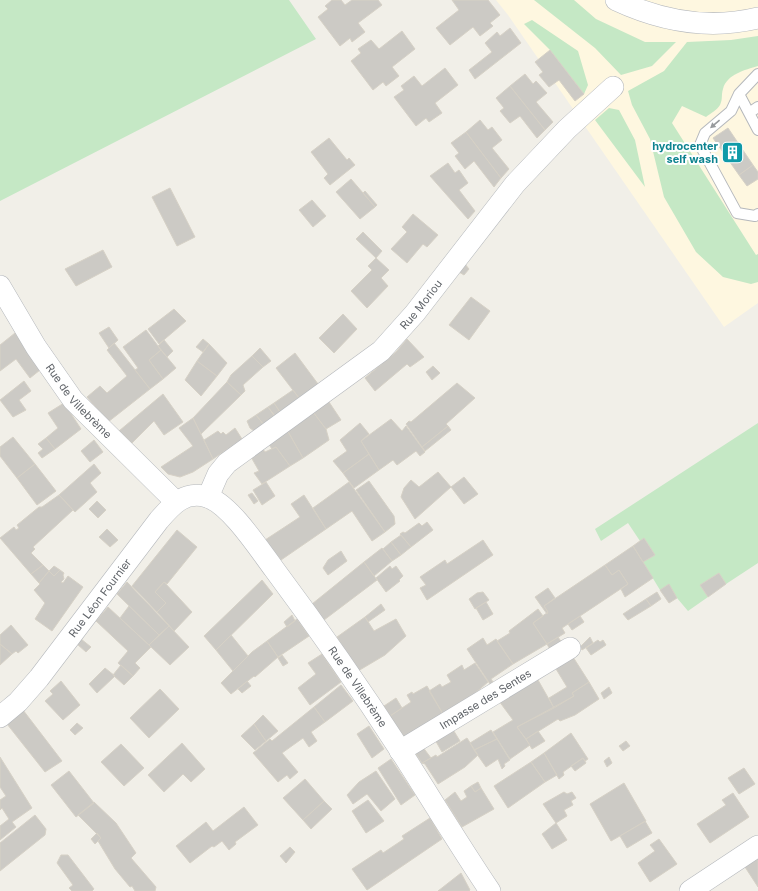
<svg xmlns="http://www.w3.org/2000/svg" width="758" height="891" font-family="Inter,sans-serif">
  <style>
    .commercial { fill: #fef7e0 }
    .green { fill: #c5e8c5 }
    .building { fill: #cccac5; stroke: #d6d1c6 }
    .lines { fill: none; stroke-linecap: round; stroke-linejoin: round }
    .lane-casing { stroke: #b5b8bc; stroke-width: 12 }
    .street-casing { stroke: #b5b8bc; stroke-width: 22 }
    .lane { stroke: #fff; stroke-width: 10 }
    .street { stroke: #fff; stroke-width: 21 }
    .oneway { fill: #979a9d }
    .labels { text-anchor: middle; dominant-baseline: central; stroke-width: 4; stroke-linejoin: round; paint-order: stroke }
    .culture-label { font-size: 11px; font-weight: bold; fill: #0d838f; stroke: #fff; text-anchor: end }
    .street-label { font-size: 11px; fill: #5f6368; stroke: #fff }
  </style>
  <rect width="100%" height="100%" fill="#f1efe8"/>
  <path class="commercial" d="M496 0H758V303L724 327 508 15Z"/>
  <path class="green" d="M0 0H289L316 39 0 201Z
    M534 0H574L596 19 645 42H676L652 66 621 75 595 48Z
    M532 20 578 51 588 85 584 94 550 50 524 24Z
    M758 36V66C745 70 727 74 723 89 721 95 723 99 720 105 717 110 711 113 706 117L682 106 672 123 756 255 758 254V282L751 284 723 277 696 252 664 197 650 139 632 105 628 91 664 71 687 42 731 40Z
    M609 108 619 110 635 140 645 187 595 120Z
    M758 423V563L726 584 719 573 700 585 708 597 688 611 677 598 669 585 660 590 643 562 655 555 644 538 640 541 628 523 601 541 595 529Z"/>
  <path class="building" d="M332 0H341L345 5 352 0H378L382 5 358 23 365 32 352 42 350 38 340 46 318 17 328 9 325 6Z
    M452 0H488L500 15 490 23 493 26 480 36 473 27 450 45 436 28 459 10Z
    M510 28 521 43 475 79 469 70 492 52 485 43 497 32 500 36Z
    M402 31 415 49 392 67 399 76 386 86 383 82 373 90 351 61 361 53 358 49 371 40 379 49Z
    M550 50 584 94 575 101 559 80 549 87 539 75 543 72 535 62Z
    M445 68 458 85 435 103 442 113 429 122 426 118 416 126 394 97 404 90 401 86 414 76 422 86Z
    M525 74 533 84 536 81 547 93 536 102 553 122 545 130 510 86Z
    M510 86 545 130 537 138 520 116 510 123 500 111 504 108 496 98Z
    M480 120 488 130 492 127 502 140 492 148 509 169 501 178 466 132Z
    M728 128 753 165 739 175 713 138Z
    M466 132 501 178 494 187 474 161 465 169 455 156 459 153 451 143Z
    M329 138 347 160 349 158 355 165 330 185 324 178 328 174 311 152Z
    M448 163 455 173 459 170 468 183 459 190 475 211 468 219 430 176Z
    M753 165 758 172V179L747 186 739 175Z
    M351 179 375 207 360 219 336 192Z
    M170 188 195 237 177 246 152 197Z
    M365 191 377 205 375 207 363 193Z
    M312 200 326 216 313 227 299 210Z
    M413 214 438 235 427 247 423 244 407 263 391 249 407 232 402 227Z
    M363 232 382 251 376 258 356 239Z
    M103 250 112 267 76 286 65 269Z
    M376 258 389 270 381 278 388 286 367 308 351 291 372 270 368 266Z
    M465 264 469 269 464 275 459 272Z
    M471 297 490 311 469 340 449 325Z
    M174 309 186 321 159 344 148 329Z
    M343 314 357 329 334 353 319 338Z
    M109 327 118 340 109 348 99 333Z
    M146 330 161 350 149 360 163 379 150 389 135 370 138 368 123 347Z
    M15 333 40 370 30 378 16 359 0 371V345Z
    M203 339 209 344 203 352 196 347Z
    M407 339 424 357 410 367 407 364 375 391 365 378 396 352Z
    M164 340 173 351 167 357 158 346Z
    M114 343 150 389 108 422 87 397 100 386 107 393 127 376 107 350Z
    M209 344 227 363 217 376 197 361Z
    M260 348 271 361 263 367 252 356Z
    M161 350 176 368 163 379 149 360Z
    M295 353 318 384 299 398 276 368Z
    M252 356 263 367 243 385 245 391 241 395 227 382 231 375Z
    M197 361 217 376 201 396 185 380Z
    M433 366 440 373 432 380 426 372Z
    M24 381 31 391 19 400 26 410 13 417 0 400Z
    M227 382 241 395 201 434 193 418Z
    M457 383 475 398 446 424 448 426 422 447 406 424 409 421 411 422Z
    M293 390 299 398 280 412 274 403Z
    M163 394 183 422 164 435 154 421 132 443 119 431Z
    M329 402 341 420 326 429 313 412Z
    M64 403 81 429 55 449 46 438 58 428 48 413Z
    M274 403 280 412 275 416 268 407Z
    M268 407 275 417 264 425 256 415Z
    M313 412 326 429 329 440 303 458 286 428Z
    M256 415 264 425 254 431 250 428 247 421Z
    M193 418 213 459 193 472 180 477 168 474 161 467 193 446 179 428Z
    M391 419 402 431 406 426 425 452 420 456 416 451 397 465 393 460 379 470 361 441Z
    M360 423 369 434 361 441 369 454 343 473 333 461 347 451 340 440Z
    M448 426 451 430 425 451 422 447Z
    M235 428 242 439 213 459 204 440 218 431 221 434 223 432 226 435Z
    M286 428 303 458 290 466 276 447 272 449 266 440Z
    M13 437 35 464 17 478 0 456V447Z
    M46 438 55 449 42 458 38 453 43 449 38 444Z
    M94 440 103 452 90 462 81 451Z
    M276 447 290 466 262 484 254 473 259 471 251 457 263 449 265 452Z
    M369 454 379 470 354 488 343 473Z
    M35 464 56 491 37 505 17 478Z
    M94 464 101 473 90 483 97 492 75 512 59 495Z
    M438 472 451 487 415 519 401 497 404 488 411 480 419 487Z
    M464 477 478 494 464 504 451 487Z
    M369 481 394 516 395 524 385 532 356 490Z
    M266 482 275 496 262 505 253 490Z
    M349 482 385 532 372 541 352 511 326 529 313 508Z
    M252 493 258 501 254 504 248 495Z
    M59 495 73 510 33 547 35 549 31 553 43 565 31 574 0 538 14 527 16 530 19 528 17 525 39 507H42Z
    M304 495 326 529 281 560 265 540 300 517 291 504Z
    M97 501 106 510 98 518 89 509Z
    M427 522 433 530 411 547 400 534 403 532 405 533 419 523 422 526Z
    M107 529 118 540 110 547 99 537Z
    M177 530 197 547 167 584 164 582 155 592 166 603 157 612 132 586Z
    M401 535 411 547 401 555 391 542Z
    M644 538 655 555 643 562 633 546Z
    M483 540 493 555 427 600 420 588 426 585 420 577 445 560 447 564Z
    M391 542 401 555 392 561 383 549Z
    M633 546 653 578 625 597 621 589 628 584 619 570 612 575 605 565Z
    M382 548 392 561 374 576 364 562Z
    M341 551 347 561 328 575 323 568 328 560Z
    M364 562 377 580 324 620 312 604Z
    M43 565 49 571 39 583 31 574Z
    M605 565 612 575 619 570 628 584 562 628 565 633 547 644 533 623 548 612 544 606Z
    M54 566 60 570 54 576 49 571Z
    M390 566 392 569 396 566 403 576 399 580 400 581 386 592 376 578Z
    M60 570 64 573 63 575 64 579 61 582 63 583 68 576 83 587 52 631 35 619 45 603 34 590 40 584 39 583 49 571 54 576Z
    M719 573 726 584 708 597 700 585Z
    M262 580 273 594 216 650 204 636Z
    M127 582 169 626 159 635 117 594Z
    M164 582 192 612 174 631 157 612 166 603 155 592Z
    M669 584 677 598 669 603 660 590Z
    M548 588 555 598 544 606 548 612 547 614 535 597Z
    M483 592 489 600 475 609 469 599 477 593Z
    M657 592 661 599 651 606 646 599Z
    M646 599 651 606 628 620 623 614Z
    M486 602 493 614 483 620 476 608Z
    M381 604 385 610 368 622 365 617Z
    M129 606 159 635 149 645 120 618Z
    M108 607 151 647 135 663 140 668 133 676 118 663 128 651 96 621Z
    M538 609 543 616 533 623 547 644 513 664 497 641 510 633 509 631Z
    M292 615 295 621 287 627 284 622Z
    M580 616 584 622 572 630 568 624Z
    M365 617 374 631 396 619 406 636 385 655 358 671 337 637Z
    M297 619 309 636 278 657 267 641Z
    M11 625 28 645 18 653 16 651 12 654 0 644V635Z
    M169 626 189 647 170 665 149 645Z
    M231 635 248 656 233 671 216 650Z
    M558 637 564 646 552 653 547 644Z
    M590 637 593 643 582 650 580 647Z
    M483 638 487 645 496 639 513 664 491 679 493 682 490 684 467 649Z
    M81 639 91 647 86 652 77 644Z
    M598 640 600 642 603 640 606 645 591 655 586 648Z
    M267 641 278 657 255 677 254 676 231 694 221 683 252 652Z
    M0 644 12 654 0 665Z
    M322 654 341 682 310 705 298 688 316 674 308 663Z
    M282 655 288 663 283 666 278 658Z
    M573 657 589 682 572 693 574 696 554 708 549 698 567 687 553 664Z
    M475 663 488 682 474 694 443 714 429 691 440 684 442 687 451 682 447 675 462 665 464 670Z
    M121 665 133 676 124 685 113 675Z
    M105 668 115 676 97 693 89 684Z
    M538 680 554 708 517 727 530 745 510 759 493 732 513 720 499 701Z
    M61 681 80 705 63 720 45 701 53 694 50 691Z
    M247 681 251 686 242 693 238 689Z
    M589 682 599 699 575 715 560 721 558 719 526 739 517 727 574 696 572 693Z
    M341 685 353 701 325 722 314 707Z
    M427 686 443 714 405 738 390 716 411 702 407 695 412 692 413 694Z
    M609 687 612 693 604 699 601 693Z
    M160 689 179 709 149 738 130 718Z
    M396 698 402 708 390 716 384 706Z
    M314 707 325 722 311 732 317 741 309 747 303 738 282 753 298 772 290 779 287 775 278 782 253 753 270 739 272 741Z
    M23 710 62 761 45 772 7 724Z
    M263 715 278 731 266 741 254 724Z
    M77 723 83 728 75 735 70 730Z
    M254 724 266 741 255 750 241 736Z
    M369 726 384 749 372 758 357 734Z
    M452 728 460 741 442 752 434 738Z
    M491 730 497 739 474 750 470 743Z
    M538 731 545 741 532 749 526 739Z
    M571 733 588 759 585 761 583 758 563 772 564 775 559 779 544 753Z
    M467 738 478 755 465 767 438 784 425 764 422 763 436 755 437 757Z
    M497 739 510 760 504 764 505 766 502 769 498 759 486 767 474 750Z
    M626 741 630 746 623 751 619 746Z
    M182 743 205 769 191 782 183 774 164 792 148 775Z
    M121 744 144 768 124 786 101 762Z
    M422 746 431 758 422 763 414 751Z
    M544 753 557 775 545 782 531 762Z
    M0 757 32 808 12 822 16 827 0 840V826L9 819 2 808 0 810V800L6 796 0 787Z
    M609 757 612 763 607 767 604 761Z
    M583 758 586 763 575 771 571 766Z
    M391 759 415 795 401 805 378 768Z
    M531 762 545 782 508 808 494 786Z
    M744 768 755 784 739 794 728 778Z
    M69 771 94 803 76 817 51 785Z
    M376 771 395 799 381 811 367 794 353 804 347 795 359 782Z
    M305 779 324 801 303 820 283 798Z
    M478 782 481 788 475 792 471 786Z
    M624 783 646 821 611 841 590 804Z
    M471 786 475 792 481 788 494 809 462 827 445 800 455 792 461 801 467 797 464 791Z
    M564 792 567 794 572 792 576 798 571 801 573 805 564 810 567 816 556 823 543 804Z
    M733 793 749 817 710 843 697 824 726 805 722 800Z
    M368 800 384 821 366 833 352 811Z
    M324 801 332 809 311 829 303 820Z
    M94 802 116 823 136 853 131 858 156 887 155 891H135L132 886 130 887 115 869 98 841 101 838 78 815Z
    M244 807 258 825 235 842 236 844 229 850 222 841 214 847 212 846 190 863 176 846 206 822 213 831Z
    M35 815 46 829 45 835 0 871V843Z
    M430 818 442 839 367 890 352 869 381 850 383 853 404 839 402 836Z
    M645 821 652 833 627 848 620 836Z
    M556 823 567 840 552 849 542 834Z
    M97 833 101 838 95 844 91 839Z
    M659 839 677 864 650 882 638 863 655 851 650 845Z
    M290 847 295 852 286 863 280 856Z
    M61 855H68L94 889 92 891H72L69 888 73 885 57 863Z
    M758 859V887L745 867Z
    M461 873 470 890 469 891H438Z"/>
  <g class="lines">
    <defs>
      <path id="lane" d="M739 94 731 111 705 133 700 145 737 213 755 216 758 214
        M758 107 749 113 758 130
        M749 113 739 94 758 74"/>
      <g id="street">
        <path d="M616 0C661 21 709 30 758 18"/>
        <path id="s1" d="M0 286 36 347 73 400 176 502"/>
        <path id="s2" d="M208 497 218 474 227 463 381 351 415 313 515 184 567 129 613 87"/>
        <path id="s3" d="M0 717 18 702 39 678 159 520C172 505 185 490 207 497 230 504 259 549 274 569 318 628 360 688 400 750 430 797 459 845 490 891"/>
        <path id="s4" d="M400 751 570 648"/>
        <path d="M690 891 758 846"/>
      </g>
    </defs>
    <use href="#lane" class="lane-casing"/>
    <use href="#street" class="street-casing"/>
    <use href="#lane" class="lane"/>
    <use href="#street" class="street"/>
  </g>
  <defs><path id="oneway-solid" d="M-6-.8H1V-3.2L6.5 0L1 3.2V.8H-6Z"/></defs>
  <use class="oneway" href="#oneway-solid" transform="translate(715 124) rotate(140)"/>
  <defs>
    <symbol id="building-square" viewBox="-11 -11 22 22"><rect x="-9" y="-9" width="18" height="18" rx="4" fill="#0f9aa8" stroke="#fff"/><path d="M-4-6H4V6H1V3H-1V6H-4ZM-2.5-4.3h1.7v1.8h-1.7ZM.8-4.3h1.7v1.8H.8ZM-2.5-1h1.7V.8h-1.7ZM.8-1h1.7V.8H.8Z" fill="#fff"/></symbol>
  </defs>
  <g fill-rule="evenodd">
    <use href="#building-square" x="720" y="140" width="25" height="25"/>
  </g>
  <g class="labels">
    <g class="culture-label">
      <text x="718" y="146">hydrocenter<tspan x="718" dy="13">self wash</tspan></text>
    </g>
    <g class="street-label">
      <text stroke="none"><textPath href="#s2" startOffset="291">Rue Moriou</textPath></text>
      <text stroke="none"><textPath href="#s1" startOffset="140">Rue de Villebrème</textPath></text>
      <text stroke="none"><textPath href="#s3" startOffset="156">Rue Léon Fournier</textPath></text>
      <text stroke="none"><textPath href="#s3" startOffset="555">Rue de Villebrème</textPath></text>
      <text stroke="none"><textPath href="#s4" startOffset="100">Impasse des Sentes</textPath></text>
    </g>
  </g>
</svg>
